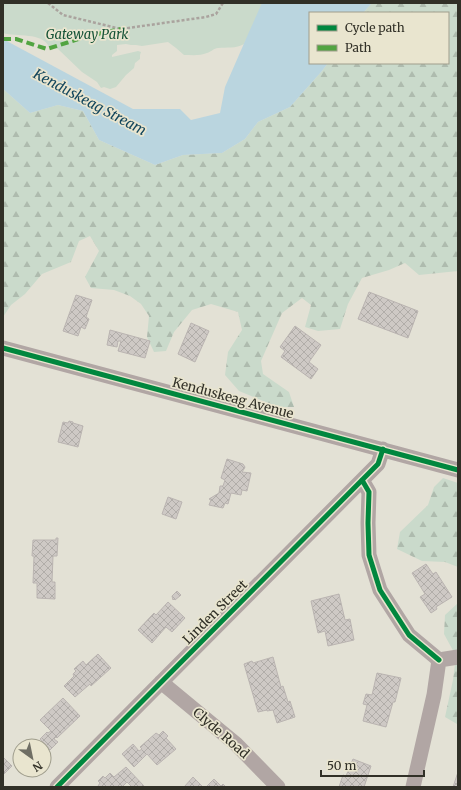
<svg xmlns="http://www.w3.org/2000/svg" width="461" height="790" font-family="Merriweather,serif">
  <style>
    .forest { fill: url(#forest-firs) }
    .green { fill: #cadacb }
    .water { fill: #bad5df }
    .building { fill: url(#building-cross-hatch); stroke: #bab4b1 }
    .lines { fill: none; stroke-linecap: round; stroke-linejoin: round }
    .path { stroke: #aaa39e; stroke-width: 2.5; stroke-dasharray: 3 2; stroke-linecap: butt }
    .minor { stroke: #b1a6a4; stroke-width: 15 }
    .quiet { stroke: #52a442; stroke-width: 4; stroke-dasharray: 8 4; stroke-linecap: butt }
    .cycleway-casing { stroke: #e9e5cf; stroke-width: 8 }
    .cycleway { stroke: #00873e; stroke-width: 5 }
    .labels { text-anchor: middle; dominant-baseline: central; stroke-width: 3.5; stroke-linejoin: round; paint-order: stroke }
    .park-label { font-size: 13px; font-style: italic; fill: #145235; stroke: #e9e5cf }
    .street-label { font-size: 13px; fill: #313027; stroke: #e9e5cf }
    .water-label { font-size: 14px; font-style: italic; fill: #14475d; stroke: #e9e5cf }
  </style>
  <defs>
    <pattern id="forest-firs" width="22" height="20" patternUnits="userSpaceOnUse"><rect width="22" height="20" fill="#cadacb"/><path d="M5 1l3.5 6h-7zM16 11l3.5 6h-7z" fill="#aebbae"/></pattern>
    <pattern id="building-cross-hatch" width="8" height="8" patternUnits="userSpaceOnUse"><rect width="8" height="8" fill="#cec9c5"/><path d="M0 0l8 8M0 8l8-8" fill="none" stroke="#b1ada9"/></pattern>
  </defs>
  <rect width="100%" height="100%" fill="#e3e1d5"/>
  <path class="forest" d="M372 3H458V271L419 275 405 263 389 270 362 278 348 304 340 329 318 331 305 327 311 305 302 298 282 313 261 361 263 374 289 392 294 407H278L239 391 225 375 228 352 242 330 238 312 211 304 192 310 174 332 166 351 154 352 147 337 149 316 141 304 130 296 114 290 91 288 85 277 99 251 90 236 79 241 71 262 42 274 25 294 11 305 3 317V89L30 113 58 105 83 111 99 140 155 165 183 155 222 153 245 139 258 122 290 107 322 71 328 63H448V13H363Z
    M443 478 458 483V567L445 562 422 561 397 549 400 532 428 505 434 487Z
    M458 603V723L457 724 445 717 453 680 456 656 444 634 445 615Z"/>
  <path class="green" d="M3 3H265L244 44C236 49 227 47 218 48 214 48 211 52 207 53 200 56 192 55 184 55L176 48 168 42 142 46 136 45H131L126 44 117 45V51L112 55V57L138 51 141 52 140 55V59L135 63 134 68 126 75 116 87 110 89 104 87 101 88 97 82 82 72 58 49 49 47C43 32 16 37 3 33Z"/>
  <path class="water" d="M262 3H372L363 13H310V63H328L322 71 290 107 258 122 245 139 222 153 183 155 155 165 99 140 83 111 58 105 30 113 3 89V39L133 109H180L191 120 220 113 225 87 249 32Z"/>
  <path class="building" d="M369 292 418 311 408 338 358 319Z
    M76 295 92 300 86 317 89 319 85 329 81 327 78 336 63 331Z
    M191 323 209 331 195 362 178 354Z
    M295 326 321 345 309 362 318 369 311 379 281 357 285 351 280 347Z
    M110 330 150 341 145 358 118 351 121 341H118L117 347 107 345Z
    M69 421 73 422V423L83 426 78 447 58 442 63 422 68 423Z
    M227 459 243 464 245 467 244 469 242 472 251 473 247 491 242 490 241 495 231 493 228 504 225 503 223 508 209 505 211 500 209 499 219 493 220 486H223L225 480 221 478Z
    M168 497 182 502 176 519 162 514Z
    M56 538H58L57 556H53L52 582H55V599L37 598V583H33L34 556H32L33 540H56Z
    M426 564 433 574 436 572 452 597 436 607 437 609 431 613 420 597 425 594 412 573Z
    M177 591 181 595 175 600 174 599 173 600 172 596Z
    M339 594 345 620 350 619 354 640 328 646 325 631 318 633 311 601Z
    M168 602 185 618 172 632 166 627 152 643 138 630 154 613 156 615Z
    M98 654 111 668 91 686 90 684 75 697 64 686 74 676 73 674 76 671 74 669 83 661 86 665Z
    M273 657 281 687 283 686 288 702 290 701 295 717 277 723 273 710 267 711V710L258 712 244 664 252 661 253 663Z
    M377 673 401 678 395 702H393L386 727 363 721 367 705 363 704 366 694 372 695Z
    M63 698 80 716 57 738 56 737 54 739 58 742 50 750 40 739 47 732 48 733 51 731 40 720Z
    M163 731 168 736 166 738 176 749 157 765 147 754 134 767 122 754 133 744 139 751 142 749 140 747 156 733 159 735Z
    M3 757 12 766 3 775Z
    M353 759 371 766 364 787H339L343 775 346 776Z
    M126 767 144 786 142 787H132L127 782 122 787H99L98 786 100 783 98 781 103 776 105 778 110 773 114 777Z
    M458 772V787H453Z
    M193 777 203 787H184Z
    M214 779 221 786 223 784 226 787H206Z"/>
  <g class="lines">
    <path class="path" d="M48 3 63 15 121 29 206 17 216 14 223 3"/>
    <path class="minor" d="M3 348 458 470
      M362 480 369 492 368 523 369 555 380 590 409 635 439 660
      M439 660 458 657
      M161 682 236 744 278 787
      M57 787 378 464 383 449
      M413 787 434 695 439 660"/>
    <path class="quiet" d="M3 39H16L47 49 88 36 121 29"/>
    <defs>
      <path id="cycleway" d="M3 348 458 470
        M362 480 369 492 368 523 369 555 380 590 409 635 439 660
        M57 787 378 464 383 449"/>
    </defs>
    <use href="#cycleway" class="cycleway-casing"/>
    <use href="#cycleway" class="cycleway"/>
  </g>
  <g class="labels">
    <g class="park-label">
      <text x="87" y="34">Gateway Park</text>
    </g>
    <g class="street-label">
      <text transform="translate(233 398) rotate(15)">Kenduskeag Avenue</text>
      <text transform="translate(215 612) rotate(-45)">Linden Street</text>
      <text transform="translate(221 733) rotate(41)">Clyde Road</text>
    </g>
    <g class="water-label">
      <text transform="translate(90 102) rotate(28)">Kenduskeag Stream</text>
    </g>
  </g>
  <rect width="461" height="790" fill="none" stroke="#313027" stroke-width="8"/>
  <rect x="309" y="12" width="140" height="52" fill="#e9e5cf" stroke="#9f9d8c"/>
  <rect x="317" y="25" width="20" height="6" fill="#00873e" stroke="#9f9d8c"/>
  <text x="345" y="32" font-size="12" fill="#313027">Cycle path</text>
  <rect x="317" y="45" width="20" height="6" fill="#52a442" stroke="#9f9d8c"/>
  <text x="345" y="52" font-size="12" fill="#313027">Path</text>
  <g transform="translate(32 758) rotate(147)"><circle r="19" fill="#e9e5cf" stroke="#9f9d8c"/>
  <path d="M0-3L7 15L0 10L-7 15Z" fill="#6f6e64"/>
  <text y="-6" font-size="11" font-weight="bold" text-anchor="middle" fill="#313027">N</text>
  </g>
  <path d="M321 770v6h103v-6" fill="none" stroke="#313027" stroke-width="2"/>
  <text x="327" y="770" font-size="12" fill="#313027" stroke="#e9e5cf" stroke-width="3" paint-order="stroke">50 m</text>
</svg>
